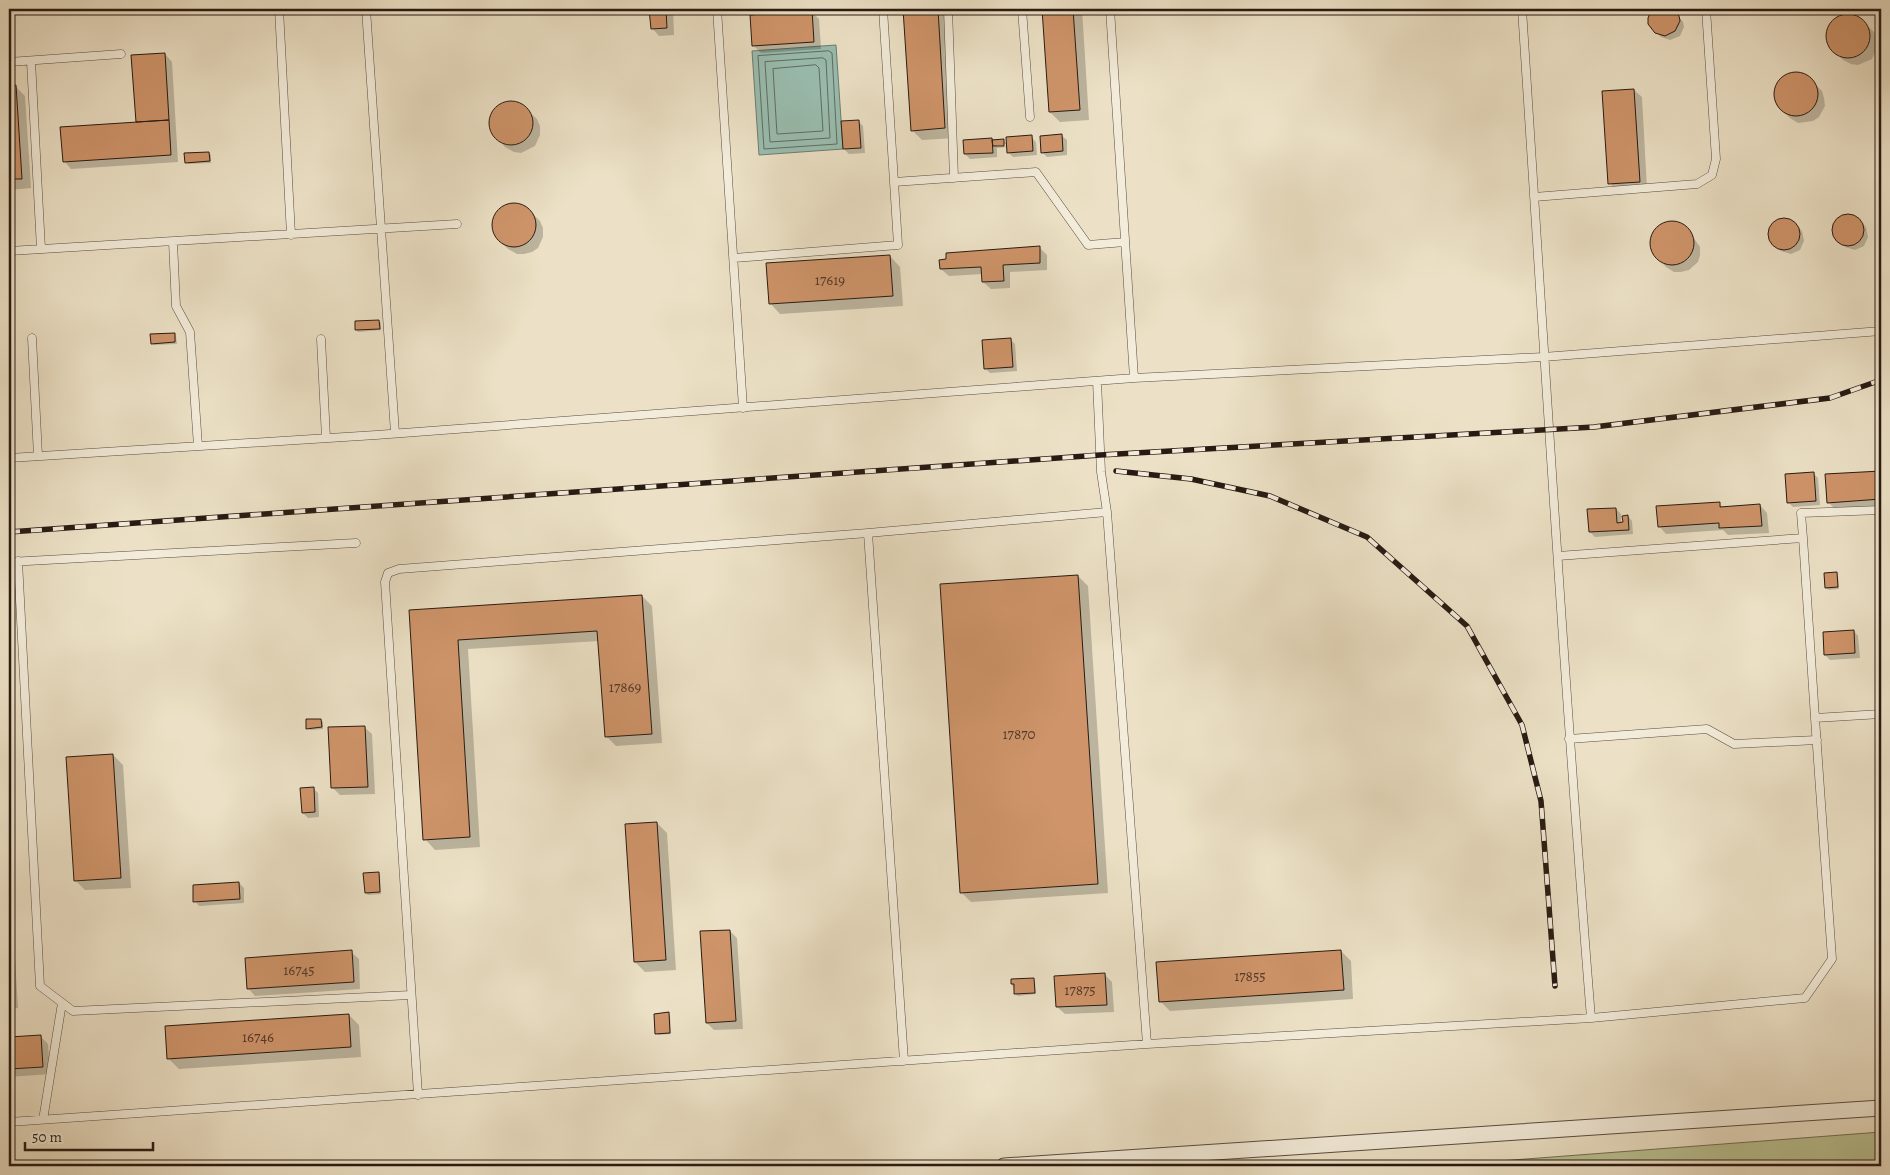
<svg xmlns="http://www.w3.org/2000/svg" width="1890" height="1175" font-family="Alegreya,serif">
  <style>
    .green { fill: #bac293; stroke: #716e53 }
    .water { fill: #99beb1; stroke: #6c7c72 }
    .shadow { fill: #0003 }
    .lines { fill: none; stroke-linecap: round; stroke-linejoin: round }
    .shore { stroke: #606c62; stroke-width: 1 }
    .building { fill: #cf946a; stroke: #281a13 }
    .service-casing { stroke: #594c40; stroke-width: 9 }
    .minor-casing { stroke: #594c40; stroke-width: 17 }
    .service { stroke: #f3ecda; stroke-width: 8 }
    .minor { stroke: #f3ecda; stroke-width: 15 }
    .rail-casing { stroke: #281a13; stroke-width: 5.5 }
    .rail { stroke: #f3ecda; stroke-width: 4; stroke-dasharray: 11; stroke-linecap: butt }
    .labels { text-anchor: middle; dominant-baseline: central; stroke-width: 4; stroke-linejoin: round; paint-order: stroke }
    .number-label { font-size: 15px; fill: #523829 }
  </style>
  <rect width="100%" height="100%" fill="#ece1c6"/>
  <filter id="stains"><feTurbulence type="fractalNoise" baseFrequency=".004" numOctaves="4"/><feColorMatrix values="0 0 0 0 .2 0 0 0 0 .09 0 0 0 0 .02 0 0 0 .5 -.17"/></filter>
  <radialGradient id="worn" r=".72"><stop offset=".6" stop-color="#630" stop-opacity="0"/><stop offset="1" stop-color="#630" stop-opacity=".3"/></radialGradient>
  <path class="green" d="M1881 1132V1166H1434Z"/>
  <path class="water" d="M836 45 843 149 759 155 752 51Z"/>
  <path class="shadow" d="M651 9H673L674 35 659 36 652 28Z
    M904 9H946L955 138 922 140 912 130Z
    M1043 9H1082L1089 120 1060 122 1050 112Z
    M1653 9H1673L1683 22 1684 27 1680 36 1670 40 1661 37 1652 28Z
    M1789 9H1807L1799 11Z
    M812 12 819 19 821 49 761 53 753 45Z
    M1848 15 1860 19 1874 32 1877 39V48L1872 59 1858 65 1851 64 1843 60 1835 52 1827 39 1830 25 1841 16Z
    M165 54 172 62 178 162 71 169 64 161 137 123 133 56Z
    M1795 74 1808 77 1822 91 1824 98 1825 106 1819 117 1813 121 1798 123 1790 118 1777 105 1775 98 1778 84 1788 75Z
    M15 86 25 96 31 188 9 190V87Z
    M1634 90 1642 97 1647 189 1617 191 1610 183Z
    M511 102 523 106 537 119 540 126V135L535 146 521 153 514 152 505 147 493 133 490 126 493 112 498 107Z
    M859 122 863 126 865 153 849 154 844 149Z
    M1062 136 1067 140V155L1047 157 1042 152Z
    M1031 137 1036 142 1037 155 1013 157 1008 152V147L997 148V157L970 159 965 154 992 139 1003 140 1007 144 997 145V147L1011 146Z
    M208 153 211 155V163L188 164 186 162Z
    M520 204 526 207 540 221 543 228V237L538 248 532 252 524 254H517L508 249 500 241 493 228 496 214 506 205Z
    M1847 215 1857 218 1866 227 1868 237 1864 246 1855 250 1845 247 1834 234 1835 224 1842 217Z
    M1783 219 1793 222 1802 231 1804 241 1800 250 1791 254 1781 251 1777 248 1772 242 1770 233 1774 224Z
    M1677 223 1683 226 1691 234 1700 247V255L1698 262 1689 270 1681 272H1674L1666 267 1653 253 1651 247 1654 233 1664 224Z
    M1039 247 1047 255V270L1010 272V288L991 289 983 282V274L949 276 941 269Z
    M890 256 900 267 903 306 780 314 770 303Z
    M378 321 381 323V330L358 332 356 330Z
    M174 334 176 336 177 344 154 345 152 343Z
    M1010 339 1015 344 1017 371 990 373 985 368Z
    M1881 472V507L1836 510 1828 502 1826 476Z
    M1813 473 1818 478 1820 505 1793 507 1788 502Z
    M1719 503 1723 508 1760 505 1767 513 1769 533 1728 535 1723 530 1666 534 1659 526Z
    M1616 509 1621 514V524H1624L1628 516 1632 521 1633 534 1595 537 1590 532Z
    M1836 574 1838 576 1839 589 1829 590 1826 588Z
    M1078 576 1088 586 1108 893 971 902 961 892Z
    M642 596 652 606 662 743 616 746 606 736 599 641 468 649 480 847 435 850 425 839 410 612Z
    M1854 631 1858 636 1860 658 1830 660 1825 655Z
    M321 720 323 722V729L310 730 308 728Z
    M364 727 372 734 375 794 340 795 333 788Z
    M113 755 123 765 131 888 85 890 75 880Z
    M313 788 318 793 319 817 308 818 303 813Z
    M657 823 667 833 676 970 645 972 635 962Z
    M9 858 18 1008 9 1009Z
    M378 873 380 875 381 894 368 895 366 893Z
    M239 883 244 888V903L199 906 195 901Z
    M730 931 737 938 743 1029 714 1030 707 1023Z
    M1341 951 1351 961 1353 999 1170 1011 1160 1001Z
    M351 952 359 959 360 989 255 996 248 988Z
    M1104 974 1112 982 1114 1012 1065 1014 1057 1007Z
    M1033 979 1035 981 1036 994 1018 996 1015 994 1012 984Z
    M668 1014 670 1016 671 1034 658 1035 656 1033Z
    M349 1015 359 1025 361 1057 179 1069 169 1059Z
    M40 1036 48 1044 50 1074 9 1077V1038Z"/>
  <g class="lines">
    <path class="shore" d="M829 51 832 53 837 144 764 149 758 56Z
      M823 58 826 60 830 138 770 142 765 62Z
      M816 65 819 68 823 131 777 134 773 69Z"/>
  </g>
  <path class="building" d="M649 9H666L667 28 651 29Z
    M903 9H938L945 128 911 131Z
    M1042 9H1073L1080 110 1049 112Z
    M1652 9H1675L1679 16 1680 21 1675 31 1665 36 1655 33 1648 24V18Z
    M812 10 814 42 752 46 750 15Z
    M1826 36a22 22 0 1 1 44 0a22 22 0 1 1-44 0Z
    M165 53 169 120 136 122 131 55Z
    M1774 94a22 22 0 1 1 44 0a22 22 0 1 1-44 0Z
    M9 85H16L22 179H9Z
    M1634 89 1640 182 1608 184 1602 91Z
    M489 123a22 22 0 1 1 44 0a22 22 0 1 1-44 0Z
    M169 120 171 155 63 162 60 127Z
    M859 120 861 148 843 149 841 121Z
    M1062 134 1063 151 1041 153 1040 136Z
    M1032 135 1033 151 1007 153 1006 137Z
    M992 138 993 153 964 154 963 140Z
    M1004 139V146H993L992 140Z
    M209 152 210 161 185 163 184 153Z
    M492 225a22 22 0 1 1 44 0a22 22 0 1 1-44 0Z
    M1832 230a16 16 0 1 1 32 0a16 16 0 1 1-32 0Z
    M1768 234a16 16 0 1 1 32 0a16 16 0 1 1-32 0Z
    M1650 243a22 22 0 1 1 44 0a22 22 0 1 1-44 0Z
    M1040 246V263L1003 265 1004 281 982 282 981 267 940 269 939 260 946 259V253Z
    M890 255 893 296 769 304 766 263Z
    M379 320 380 329 355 330V321Z
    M175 333V342L151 344 150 334Z
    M1011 338 1013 367 984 369 982 340Z
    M1881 471V499L1827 503 1825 474Z
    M1814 472 1816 501 1787 503 1785 474Z
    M1720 502V507L1760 504 1762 526 1719 528V523L1658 527 1656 506Z
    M1616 508 1617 523 1623 522 1622 516 1628 515 1629 530 1589 532 1587 509Z
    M1837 572 1838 587 1825 588 1824 573Z
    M1078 575 1098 884 960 893 940 584Z
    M642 595 652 734 605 737 597 631 458 640 470 837 423 840 409 610Z
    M1854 630 1855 653 1824 655 1823 632Z
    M306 719H321L322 727 306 729Z
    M365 726 368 787 331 788 328 727Z
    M113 754 121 878 74 881 66 757Z
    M314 787 315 812 302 813 300 788Z
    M657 822 666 960 634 962 625 824Z
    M379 872 380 892 365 893 363 873Z
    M239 882 240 899 193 902V885Z
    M730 930 736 1021 706 1023 700 931Z
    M352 950 354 982 247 989 245 958Z
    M1341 950 1344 990 1159 1002 1156 962Z
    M1105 973 1107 1005 1056 1007 1054 976Z
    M1034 978 1035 993 1014 994V984H1011V979Z
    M669 1012 670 1033 655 1034 654 1014Z
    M349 1014 351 1047 167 1059 165 1026Z
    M41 1035 43 1067 9 1069V1037Z"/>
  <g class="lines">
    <defs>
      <path id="service" d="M279 9 291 235
        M366 9 395 433
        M717 9 743 408
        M948 9 954 178
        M1022 9 1030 117
        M1110 9 1134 378
        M31 61 41 249
        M9 62 121 54
        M894 182 1036 172 1088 245 1125 242
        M1534 197 1697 184 1712 175 1716 159 1706 9
        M173 242 176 306 190 332 198 446
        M9 251 457 224
        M734 258 898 245 883 9
        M32 338 38 456
        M321 339 326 438
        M1097 381 1101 472 1107 512 1147 1044
        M9 458 376 435 1134 378 1543 357 1881 331
        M868 533 904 1061
        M1803 538 1801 513 1881 510
        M1558 556 1803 538 1815 718
        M18 561 40 986 73 1011 411 995
        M9 562 356 543
        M1569 739 1707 729 1734 744 1817 740
        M1591 1018 1805 998 1832 959 1815 718 1881 714
        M418 1095 385 582 388 573 399 569 868 533 1107 512
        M43 1120 62 1003
        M9 1122 1147 1044 1591 1018C1564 682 1544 345 1522 9"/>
      <path id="minor" d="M1004 1166 1881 1108"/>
    </defs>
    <use href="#service" class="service-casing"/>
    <use href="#minor" class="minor-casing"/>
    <use href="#service" class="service"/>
    <use href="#minor" class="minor"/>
    <defs>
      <path id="rail" d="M1116 471 1191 479 1270 496 1367 537 1467 626 1522 725 1541 801 1555 986
        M9 532 1100 455 1594 427 1830 398 1881 380"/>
    </defs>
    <use href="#rail" class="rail-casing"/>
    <use href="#rail" class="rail"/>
  </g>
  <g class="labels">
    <g class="number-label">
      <text x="830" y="280">17619</text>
      <text x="625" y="687">17869</text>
      <text x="1019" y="734">17870</text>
      <text x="299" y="970">16745</text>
      <text x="1250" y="976">17855</text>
      <text x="1080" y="990">17875</text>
      <text x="258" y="1037">16746</text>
    </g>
  </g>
  <rect width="1890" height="1175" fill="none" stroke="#ece1c6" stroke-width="30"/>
  <rect x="10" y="10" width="1870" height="1155" fill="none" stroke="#281a13" stroke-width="2.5"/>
  <rect x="15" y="15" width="1860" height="1145" fill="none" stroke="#281a13"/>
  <path d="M25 1142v8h128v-8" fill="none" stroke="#281a13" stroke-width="2.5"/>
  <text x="32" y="1142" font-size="15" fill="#281a13" stroke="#f3ecda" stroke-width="4" paint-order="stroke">50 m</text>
  <rect width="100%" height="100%" filter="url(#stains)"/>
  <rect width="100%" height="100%" fill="url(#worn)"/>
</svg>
